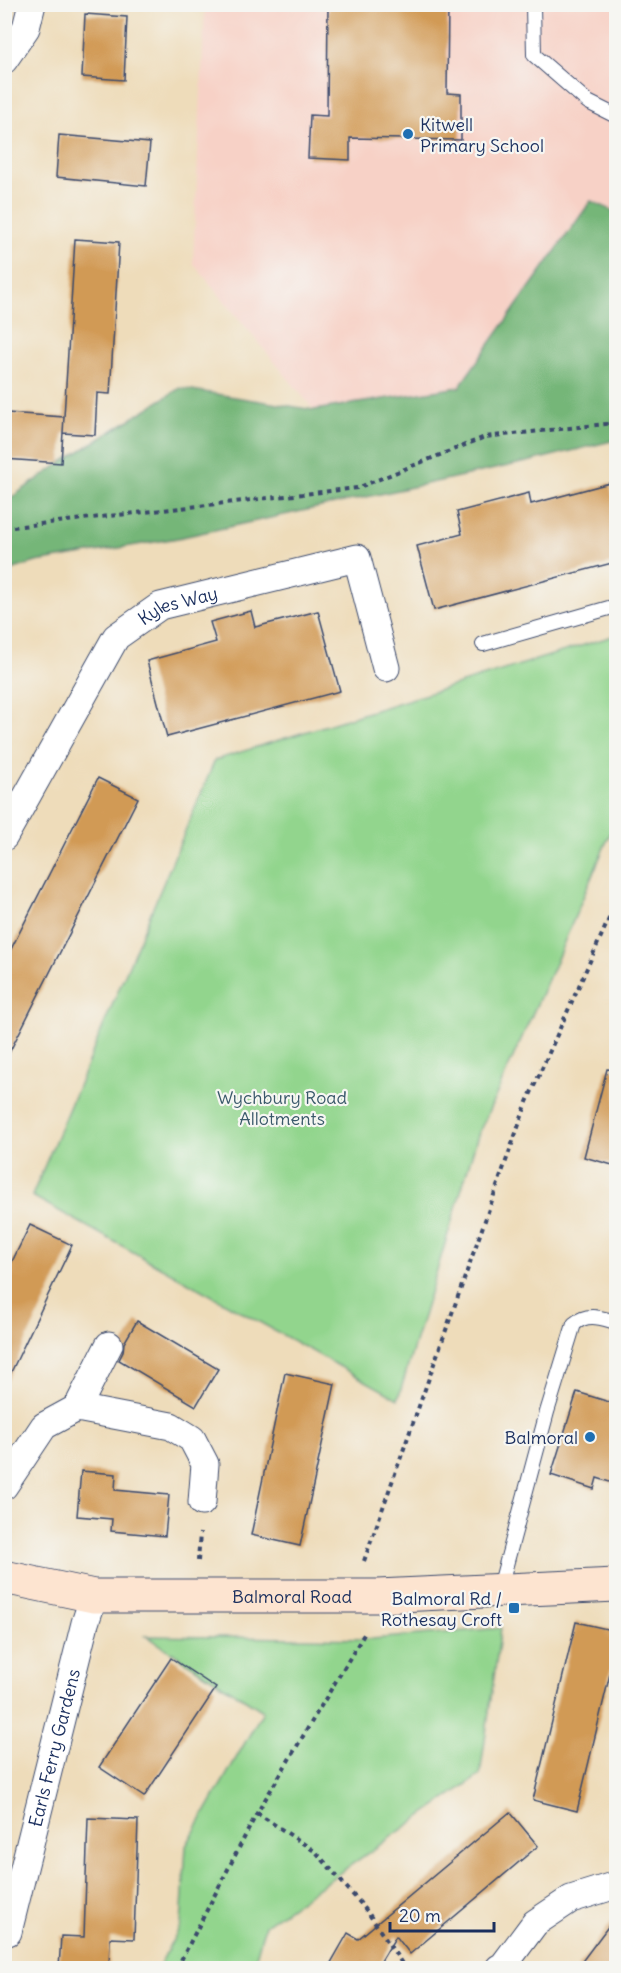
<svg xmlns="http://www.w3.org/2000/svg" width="621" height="1973" font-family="Delius,sans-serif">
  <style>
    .built { fill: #f7d1c6 }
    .green { fill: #92d58d; stroke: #568276; stroke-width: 1.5 }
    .forest { fill: #75b678; stroke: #48726b; stroke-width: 1.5 }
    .building { fill: #d19a54 }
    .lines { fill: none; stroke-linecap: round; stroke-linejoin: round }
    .lane-casing { stroke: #3b496c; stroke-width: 16 }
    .street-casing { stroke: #3b496c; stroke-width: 29 }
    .secondary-casing { stroke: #3b496c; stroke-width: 35 }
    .path { stroke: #3b496c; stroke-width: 4; stroke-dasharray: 4.5 4.5; stroke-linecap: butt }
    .lane { stroke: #fff; stroke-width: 14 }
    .street { stroke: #fff; stroke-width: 27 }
    .secondary { stroke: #fde4d0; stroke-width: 33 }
    .poi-dot { fill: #1f6fb2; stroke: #f6f6f2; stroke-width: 2 }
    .labels { text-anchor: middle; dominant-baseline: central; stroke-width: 4.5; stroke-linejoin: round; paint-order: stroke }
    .poi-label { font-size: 18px; fill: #1b2f5e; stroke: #f6f6f2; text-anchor: end }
    .street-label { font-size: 18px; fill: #1b2f5e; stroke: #f6f6f2 }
    .park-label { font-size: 18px; fill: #39586a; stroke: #f6f6f2 }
  </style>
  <rect width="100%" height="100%" fill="#f6f6f2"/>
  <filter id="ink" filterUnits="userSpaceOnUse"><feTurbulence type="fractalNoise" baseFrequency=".0167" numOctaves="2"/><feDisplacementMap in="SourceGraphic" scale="12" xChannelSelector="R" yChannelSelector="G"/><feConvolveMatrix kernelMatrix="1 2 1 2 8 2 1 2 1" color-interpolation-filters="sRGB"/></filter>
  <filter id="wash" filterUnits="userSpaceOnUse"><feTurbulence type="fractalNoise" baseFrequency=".008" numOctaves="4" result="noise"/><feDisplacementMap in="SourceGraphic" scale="24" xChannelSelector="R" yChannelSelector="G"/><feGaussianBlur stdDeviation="1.35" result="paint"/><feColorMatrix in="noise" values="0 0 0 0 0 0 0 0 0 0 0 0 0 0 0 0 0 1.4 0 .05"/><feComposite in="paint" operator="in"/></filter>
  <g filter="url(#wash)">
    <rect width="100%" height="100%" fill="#eedcba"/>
    <path class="built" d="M205 5H616V362L314 410 193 263Z"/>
    <path class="green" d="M616 635V819L555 964 478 1135 398 1399 32 1196 215 760Z
      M501 1628 480 1775 265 1925 253 1968H158L181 1925 186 1846 263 1711 146 1636 372 1639Z"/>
    <path class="forest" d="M591 201 616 212V440L527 462 178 538 36 562 5 572V502L61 463 180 388 314 410 459 387Z"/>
    <g id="blocks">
      <path class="building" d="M328 4H448L447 93 461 94V140L350 138V160L308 158 310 115 327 116Z
        M85 14 127 17 124 80 82 77Z
        M59 135 150 143 146 186 56 177Z
        M75 239 119 242 110 394 97 393 95 435 63 433Z
        M7 413 64 417 61 463 4 459Z
        M610 483 616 508V562L434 610 417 546 462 534 457 512 529 493 531 504Z
        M251 611 255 627 318 611 340 691 167 737 147 661 216 642 210 622Z
        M98 778 138 798 4 1063V963Z
        M607 1069 616 1070V1166L584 1157Z
        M30 1225 72 1245 4 1387V1278Z
        M137 1321 218 1369 196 1406 119 1360 123 1352 124 1343Z
        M285 1373 335 1384 300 1546 251 1535Z
        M577 1392 616 1404V1484L597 1478 594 1489 551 1475Z
        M81 1471 116 1474 115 1490 169 1495 165 1536 111 1531 112 1519 77 1516Z
        M576 1622 616 1631V1649L577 1811 533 1800Z
        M171 1658 216 1688 144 1797 99 1767Z
        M510 1812 538 1846 410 1954 396 1936 377 1968H328L348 1933 358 1939Z
        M88 1818 138 1820 134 1939 110 1938 109 1968H59L61 1936 84 1937Z
        M616 1916V1968H577Z"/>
    </g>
  </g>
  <g filter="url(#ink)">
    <use href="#blocks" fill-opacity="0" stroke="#3b496c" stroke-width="1.5"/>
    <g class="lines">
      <defs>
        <path id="lane" d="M533 4 534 55 588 102 616 116
          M483 644 616 606
          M499 1591 547 1412 574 1324C588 1312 601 1318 616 1322"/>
        <g id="street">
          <path d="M4 60 26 28 32 4"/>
          <path id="s1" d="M4 837 116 637 160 606 357 558 386 668"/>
          <path d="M77 1408 109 1345"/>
          <path d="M4 1486 44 1426 77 1408 171 1426 192 1439 205 1464 202 1502"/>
          <path id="s2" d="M4 1931 8 1932 85 1623 94 1596"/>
          <path d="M499 1968 503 1966 535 1923 571 1899 616 1885"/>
        </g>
        <g id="secondary">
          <path id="s3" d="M4 1577 94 1596H378L616 1585"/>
        </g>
      </defs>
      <use href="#lane" class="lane-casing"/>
      <use href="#street" class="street-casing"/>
      <use href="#secondary" class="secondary-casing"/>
      <path class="path" d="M4 528 357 488 485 437 616 423
        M198 1561 200 1533
        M364 1561 527 1102 616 903
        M257 1813 316 1852 367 1911 405 1968
        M177 1968 257 1813 366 1631"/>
      <use href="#lane" class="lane"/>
      <use href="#street" class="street"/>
      <use href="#secondary" class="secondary"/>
    </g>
  </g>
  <g class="poi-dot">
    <circle cx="408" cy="134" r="6"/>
    <circle cx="590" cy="1437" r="6"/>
    <rect x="508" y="1602" width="12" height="12" rx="3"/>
  </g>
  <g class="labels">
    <g class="poi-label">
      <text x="420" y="124" text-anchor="start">Kitwell<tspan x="420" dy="21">Primary School</tspan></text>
      <text x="578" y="1437">Balmoral</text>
      <text x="502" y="1598">Balmoral Rd /<tspan x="502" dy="21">Rothesay Croft</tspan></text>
    </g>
    <g class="street-label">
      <text stroke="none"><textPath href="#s1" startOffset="300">Kyles Way</textPath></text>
      <text stroke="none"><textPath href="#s3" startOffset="290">Balmoral Road</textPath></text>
      <text stroke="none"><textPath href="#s2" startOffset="194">Earls Ferry Gardens</textPath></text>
    </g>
    <g class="park-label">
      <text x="282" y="1097">Wychbury Road<tspan x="282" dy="21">Allotments</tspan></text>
    </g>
  </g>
  <rect width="621" height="1973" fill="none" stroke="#f6f6f2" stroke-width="24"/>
  <path d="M390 1922v9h104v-9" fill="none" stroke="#1b2f5e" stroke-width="3"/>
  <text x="399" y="1922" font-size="18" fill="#1b2f5e" stroke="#f6f6f2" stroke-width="4.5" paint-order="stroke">20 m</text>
</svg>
